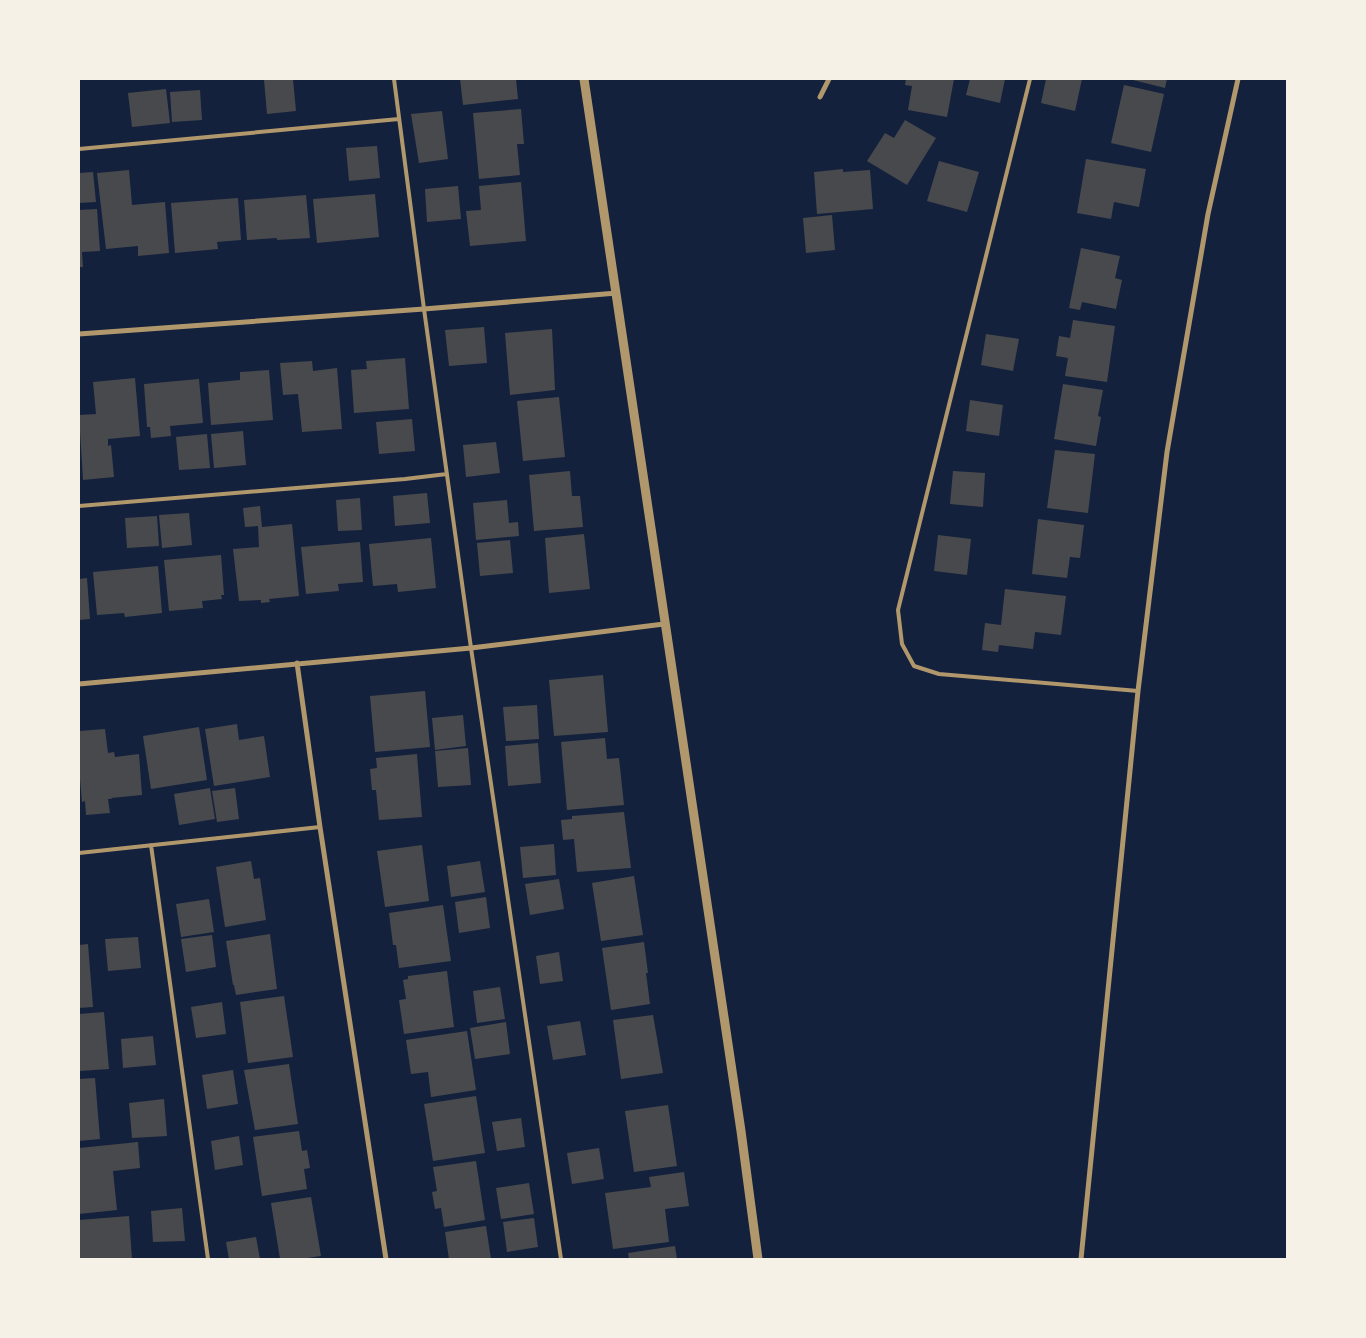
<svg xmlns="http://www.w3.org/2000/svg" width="1366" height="1338" font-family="'Golos Text',sans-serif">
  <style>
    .building { fill: #48494c }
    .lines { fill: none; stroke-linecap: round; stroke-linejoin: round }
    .service { stroke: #b1986c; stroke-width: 4 }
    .minor { stroke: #b1986c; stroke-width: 5 }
    .tertiary { stroke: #b1986c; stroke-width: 9 }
  </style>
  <rect width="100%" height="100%" fill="#14213d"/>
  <path class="building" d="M275 79H293L296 111 267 114 264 80Z
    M460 79H516L518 99 463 105Z
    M906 79H954L947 117 908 110 912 86 905 85Z
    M970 79H1005L1000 103 966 95Z
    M1046 79H1082L1075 111 1041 103Z
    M1129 79H1167L1165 88Z
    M1124 85 1164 94 1151 152 1111 143Z
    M166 89 170 123 132 127 128 93Z
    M200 90 202 120 172 122 170 92Z
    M521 109 524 144H517L520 175 479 179 473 113Z
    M442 111 448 159 419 163 411 114Z
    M905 120 936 138 907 185 867 161 885 133 894 138Z
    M377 146 380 178 349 181 346 148Z
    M1086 159 1146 169 1139 207 1114 202 1111 219 1077 213Z
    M939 161 979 172 967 212 927 201Z
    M843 169V172L870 170 873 209 817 214 814 172Z
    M129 170 132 205 165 202 169 253 138 256V246L106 249 97 173Z
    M93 172 96 202 79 203V173Z
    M521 182 526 241 470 246 466 211 481 210 479 186Z
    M458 186 461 219 427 222 425 189Z
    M375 194 379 237 317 243 313 199Z
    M306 195 310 238 277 240V238L247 240 244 200Z
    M238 198 241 240 217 242 218 249 175 253 171 203Z
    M97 209 100 251 82 252 83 267H79V210Z
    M832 215 835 250 806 253 803 218Z
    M1081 248 1120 256 1115 278 1122 280 1116 309 1082 302 1080 310 1069 308Z
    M1073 320 1115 326 1107 382 1065 376 1068 358 1056 356 1059 336 1070 338Z
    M484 327 487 363 449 366 445 330Z
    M552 329 555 390 510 395 505 333Z
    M986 334 1019 339 1013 371 981 365Z
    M405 358 409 409 354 413 351 370 367 369 366 361Z
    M312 361 313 371 337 368 342 429 302 432 298 394 283 395 280 363Z
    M269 370 273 420 211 425 208 383 240 380V372Z
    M135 378 140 436 108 439V446L111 445 114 477 83 480 79 415 96 414 93 382Z
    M199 379 203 423 170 426 171 436 151 438 150 427H147L144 384Z
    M1063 384 1103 390 1098 416 1101 417 1096 446 1054 439Z
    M559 397 565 457 523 461 517 401Z
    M970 400 1003 405 999 436 966 431Z
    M412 419 415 451 379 454 376 422Z
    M243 431 246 465 214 468 211 434Z
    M207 434 210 468 179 470 176 437Z
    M496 442 500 473 466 477 463 445Z
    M1055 450 1095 454 1088 513 1047 508Z
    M570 471 572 496H580L583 527 534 531 529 475Z
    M953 471 985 473 983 507 950 504Z
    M427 493 430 523 395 526 393 496Z
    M360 498 362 530 338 531 336 500Z
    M507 500 509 523 518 522 519 536 476 540 473 503Z
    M260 506 262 527 292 524 299 596 269 599 270 602 261 603V600L239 601 233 549 259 547 258 526 245 527 243 508Z
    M189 513 192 545 162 548 159 515Z
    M157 516 159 546 127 548 125 518Z
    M1038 519 1084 525 1080 558 1070 557 1067 578 1032 574Z
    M584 534 590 589 549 593 545 538Z
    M938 535 971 539 967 575 934 571Z
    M431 538 436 588 398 592 397 584 373 586 369 544Z
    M510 540 513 573 480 576 477 543Z
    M360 542 363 582 338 584 339 591 306 594 301 547Z
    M221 555 224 595H221L222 599 202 601 203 608 169 611 164 560Z
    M158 566 162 613 125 617 124 613 97 615 93 572Z
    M87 578 90 619 79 620V579Z
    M1005 589 1066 596 1061 635 1035 632 1033 649 999 645 998 652 982 650 985 623 1001 625Z
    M603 675 608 732 554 736 549 680Z
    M425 691 430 747 375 752 370 696Z
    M537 705 539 739 506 741 503 707Z
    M463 715 466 746 435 750 432 718Z
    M237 724 239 740 264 736 270 777 214 786 205 729Z
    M199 727 207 780 151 789 143 736Z
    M105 729 108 753 114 752 115 757 139 754 142 795 111 798 112 799H108L110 813 86 815 85 801 82 802 79 767V731Z
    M605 738 607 759 619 758 624 805 567 810 561 742Z
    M538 743 541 783 508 786 505 746Z
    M468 748 471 785 438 787 435 751Z
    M417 754 422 817 379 820 376 790H372L370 769 377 768 376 758Z
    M210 788 215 819 179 825 174 794Z
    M235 788 239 819 217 822 212 791Z
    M624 812 631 868 577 872 574 839 563 840 561 820 572 819V816Z
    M554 844 556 875 523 878 520 847Z
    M422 845 429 901 385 907 377 851Z
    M251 861 254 879 260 878 266 920 225 927 216 867Z
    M480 861 485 892 451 897 447 866Z
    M634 876 643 935 601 941 592 883Z
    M559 879 564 909 530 915 525 884Z
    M486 897 490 928 459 933 455 902Z
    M209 899 214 932 181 937 176 904Z
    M443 905 451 961 399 968 396 945H393L389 913Z
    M270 934 277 989 236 995 234 985H233L226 941Z
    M212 935 216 967 186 972 181 939Z
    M138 937 141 968 108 971 105 939Z
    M644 942 648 973H646L650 1004 611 1010 602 948Z
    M88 944 93 1007 79 1008V945Z
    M559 952 563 981 540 984 536 956Z
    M447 971 454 1027 404 1034 399 1000 406 999 403 980 408 979V976Z
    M500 987 505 1019 477 1023 473 991Z
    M284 996 293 1057 248 1063 240 1002Z
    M222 1002 226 1034 196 1038 191 1007Z
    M104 1012 109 1069 79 1071V1014Z
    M653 1015 663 1073 621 1079 613 1020Z
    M580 1021 586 1055 553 1060 547 1026Z
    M506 1022 510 1054 475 1059 470 1028Z
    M467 1031 476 1090 431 1097 428 1072 411 1074 406 1040Z
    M153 1036 156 1065 123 1068 121 1039Z
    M289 1064 298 1124 255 1130 244 1070Z
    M233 1070 238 1104 207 1109 202 1075Z
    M95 1078 100 1139 79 1141V1079Z
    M476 1096 485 1153 433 1161 424 1104Z
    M164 1099 167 1136 132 1138 129 1103Z
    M668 1105 677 1166 634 1172 625 1111Z
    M521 1118 525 1147 497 1151 492 1122Z
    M299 1131 302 1151 307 1150 310 1168 304 1169 307 1189 262 1196 253 1137Z
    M239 1136 243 1165 215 1170 211 1141Z
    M138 1142 140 1168 113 1171 117 1210 79 1214V1148Z
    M599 1148 604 1179 572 1184 567 1153Z
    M476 1161 485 1220 444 1227 441 1208 435 1209 432 1192 437 1191 433 1167Z
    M684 1172 689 1206 665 1209 669 1242 613 1249 605 1193 651 1187 649 1177Z
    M529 1183 534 1214 501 1219 496 1188Z
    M311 1197 321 1256 300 1259H280L271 1203Z
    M182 1208 185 1241 153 1242 151 1211Z
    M129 1216 132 1259H79V1220Z
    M534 1218 538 1247 507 1252 503 1222Z
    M486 1226 491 1259H449L445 1232Z
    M256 1237 260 1259H229L226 1242Z
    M675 1246 677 1259H629L628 1253Z"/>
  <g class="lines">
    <path class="service" d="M394 79 424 309 471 648 561 1259
      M1030 79 898 610 902 644 914 666 939 674 1138 691
      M79 149 399 119
      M79 506 405 479 447 474
      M151 845 208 1259
      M79 853 320 827"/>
    <path class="minor" d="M820 97 829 79
      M79 334 424 309 617 293
      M297 663 320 827 386 1259
      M79 684 471 648 664 624
      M1081 1259 1138 691 1167 452 1208 214 1238 79"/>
    <path class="tertiary" d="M584 79 741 1131 758 1259"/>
  </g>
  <rect width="1366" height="1338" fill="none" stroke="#f6f1e7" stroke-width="160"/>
</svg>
